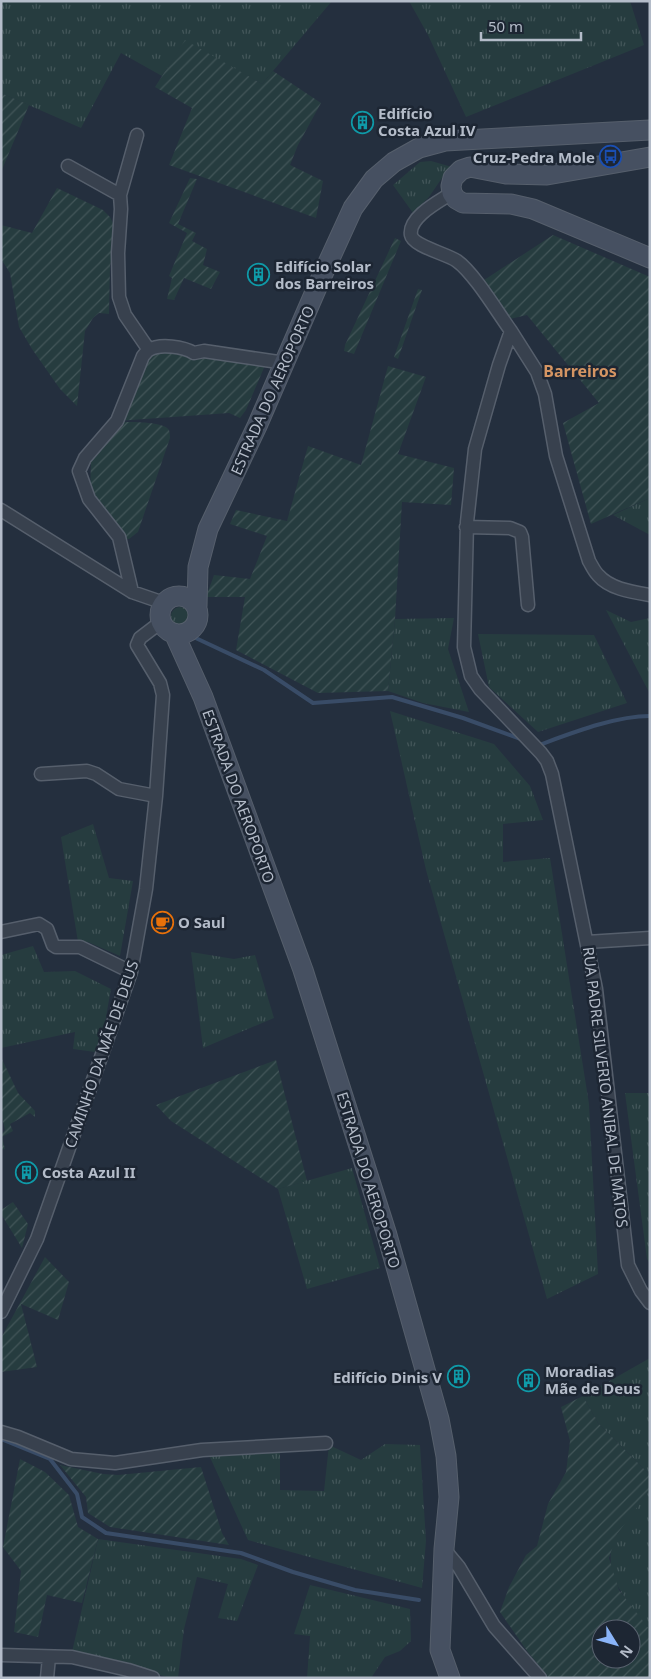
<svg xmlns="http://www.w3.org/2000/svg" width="651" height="1679" font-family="'Noto Sans',sans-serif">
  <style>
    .grass { fill: url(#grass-tufts) }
    .garden { fill: url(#garden-furrows); fill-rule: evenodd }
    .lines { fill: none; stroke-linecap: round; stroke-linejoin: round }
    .stream { stroke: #394c67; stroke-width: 4 }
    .minor-casing { stroke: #565f6c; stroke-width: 15 }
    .secondary-casing { stroke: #565f6c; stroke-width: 21 }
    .minor { stroke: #38414e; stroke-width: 12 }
    .secondary { stroke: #465061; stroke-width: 19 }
    .labels { text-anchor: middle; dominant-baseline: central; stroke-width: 5; stroke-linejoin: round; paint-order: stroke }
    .poi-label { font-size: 15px; font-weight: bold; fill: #b4bcc9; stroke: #1d2633; text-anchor: start }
    .street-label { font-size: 15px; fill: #b4bcc9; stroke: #1d2633 }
    .neighbourhood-label { font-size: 16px; font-weight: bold; fill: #d59563; stroke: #1d2633 }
  </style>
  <defs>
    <pattern id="grass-tufts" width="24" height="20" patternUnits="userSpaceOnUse" patternTransform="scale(1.25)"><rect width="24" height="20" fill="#263c3f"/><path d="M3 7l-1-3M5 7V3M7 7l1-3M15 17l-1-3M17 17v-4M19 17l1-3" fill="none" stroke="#435659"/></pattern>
    <pattern id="garden-furrows" width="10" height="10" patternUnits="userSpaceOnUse" patternTransform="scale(1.25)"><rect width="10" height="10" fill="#263c3f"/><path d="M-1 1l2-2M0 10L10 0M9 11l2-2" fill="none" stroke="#435659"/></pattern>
  </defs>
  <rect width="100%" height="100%" fill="#242f3e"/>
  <path class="grass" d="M1 1H332L262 84 185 41 162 76 121 53 81 128 1 93Z
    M409 1H630L644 45 466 117 428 35Z
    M431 161 452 167 442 178 429 197 413 213 393 185 420 162Z
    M650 498V535L613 515Z
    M171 616a9 9 0 1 1 18 0a9 9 0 1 1-18 0Z
    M606 610 631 622 650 618V694Z
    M454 618 448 649 469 712 423 703 388 691 395 619Z
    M478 634 594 635 627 703 538 732 489 687Z
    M390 711 494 744 530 786 543 820 503 824V862L550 858 589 1104 598 1274 547 1299 426 870Z
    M93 824 109 878 133 881 120 956 88 942H78L61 837Z
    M33 946 44 972 75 971 111 989 104 1028 95 1052 73 1049 75 1032 1 1048V955Z
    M191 952 234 959 255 955 274 1018 203 1048Z
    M625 1093H650V1264L647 1259Z
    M352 1168 380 1268 307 1289 278 1189Z
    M650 1358V1477L649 1474 598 1423 583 1396Z
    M385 1444 420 1445 426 1541 422 1588 248 1540 208 1453 280 1451V1490L324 1491 329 1445 361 1460Z
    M650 1490V1630C628 1602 597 1572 617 1534 625 1519 640 1504 650 1490Z
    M98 1539 241 1559 258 1565 237 1621 218 1618 228 1584 197 1577 184 1629 178 1678H171L72 1652Z
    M310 1585 410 1609 411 1641 400 1651 385 1657 371 1678H307L310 1636 294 1634Z"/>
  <path class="garden" d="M185 40 262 84 273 71 321 103 298 145 290 165 323 181 316 218 169 165 192 108 155 87Z
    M1 93 29 105 1 172Z
    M190 178 197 179 178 224 196 233 192 241 207 249 203 265 220 272 211 289 184 278 174 300 167 299 172 278 169 276 187 233 169 223Z
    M57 188 103 210 110 217 115 227 114 249 110 266 109 314 99 313 93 318 85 331 77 406 60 389 32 349 19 327 10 273 1 259V225L32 233Z
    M553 235 650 277V498L591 524 563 423 599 403 527 315 510 319 481 282Z
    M395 238 401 241 354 354 344 351 345 345Z
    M418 289 422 290 398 359 394 357Z
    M149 350 266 363 246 410 240 418 229 413 117 421Z
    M388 366 426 377 398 454 454 468 451 505 402 502 395 619 388 691 318 693 236 650 245 597H206L214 575 250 579 267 536 230 524 236 510 287 521 308 446 361 465Z
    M119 422C129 422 164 421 169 430 170 433 170 436 170 438L138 532 129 539H124L90 495 91 460Z
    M1 1057 18 1093 35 1111V1117L30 1113 10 1124 13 1131 2 1137 5 1149 1 1150V1135L5 1130 1 1114Z
    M276 1060 307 1181 278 1189 171 1121 156 1105Z
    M13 1202 28 1224 22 1248 1 1214V1210Z
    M45 1257 69 1282 58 1320 21 1304 37 1367 1 1372V1338Z
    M583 1396 598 1423 649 1474 650 1490 617 1534 609 1558 619 1590 650 1630V1678H549L527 1651 500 1612 509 1587 526 1555 537 1546 548 1504 566 1472 570 1441 561 1407ZM601 1629H631V1659H601Z
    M20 1459 45 1472 69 1495 78 1527 98 1539 82 1603 47 1595 38 1637 14 1632 21 1571 3 1547Z
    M60 1465 103 1474 118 1475 201 1467 222 1533 229 1545 110 1527 88 1513 86 1497Z"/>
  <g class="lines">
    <path class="stream" d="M185 633 264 670 313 703 392 697 463 718 521 739
      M537 744 539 745C572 733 615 716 650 716
      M1 1439 50 1459 77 1494 82 1517 106 1533 241 1553 293 1572 355 1590 419 1600"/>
    <defs>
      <path id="minor" d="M68 166 120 195 121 209 118 253 119 297 125 315 149 350
        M452 193C440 201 408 217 411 235 413 246 447 254 457 261 474 273 498 313 511 331L499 365 475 449 467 522 464 647 471 676 480 689 541 753 547 761 552 774 596 989 628 1265 641 1291 650 1303
        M120 195 137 135
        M511 331 537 372 545 394 556 456 589 561C592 566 594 571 598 575 610 589 632 592 650 595
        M1 510 132 592 164 603
        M466 527 510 528 520 532 522 537 528 605
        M132 592 119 537 89 499 79 471 85 458 117 421 143 356C145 354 147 351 149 350 160 343 184 347 194 353L204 351 285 363
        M41 774 87 771 96 774 119 789 156 796
        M1 932 39 924 47 929 53 945 56 947H80L131 972
        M587 942 650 938
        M1 1312 37 1239 131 972 146 889 156 796 163 695 160 683 137 645 140 638 161 622
        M1 1432 18 1437 71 1459 115 1463 202 1450 326 1443
        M444 1549 459 1567 494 1626 540 1678
        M1 1655 72 1657 128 1670 153 1678
        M47 1678 49 1657"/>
      <path id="secondary" d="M650 157 547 175 506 174 470 167 461 170 453 178 451 186 452 193 456 199 463 203 511 204 533 209 650 258
        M160 615a19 19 0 1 1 38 0a19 19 0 1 1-38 0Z
        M197 606 198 567 208 529 257 426 321 278 353 208 374 179 394 162 419 148 445 141 650 130
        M174 633 203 697 303 970 387 1235 439 1419 446 1456 449 1497 444 1549 440 1650 450 1678"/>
    </defs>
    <use href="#minor" class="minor-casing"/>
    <use href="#secondary" class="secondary-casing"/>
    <use href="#minor" class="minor"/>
    <use href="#secondary" class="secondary"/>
  </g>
  <defs>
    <symbol id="building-ring" viewBox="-11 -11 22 22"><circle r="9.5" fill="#1d2633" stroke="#0f9aa8" stroke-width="1.5"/><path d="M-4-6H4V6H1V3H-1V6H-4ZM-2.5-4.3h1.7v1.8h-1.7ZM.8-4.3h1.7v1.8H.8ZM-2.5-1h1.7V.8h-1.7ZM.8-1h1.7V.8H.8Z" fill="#0f9aa8"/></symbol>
    <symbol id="bus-ring" viewBox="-11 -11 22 22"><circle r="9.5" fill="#1d2633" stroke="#1a4fb4" stroke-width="1.5"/><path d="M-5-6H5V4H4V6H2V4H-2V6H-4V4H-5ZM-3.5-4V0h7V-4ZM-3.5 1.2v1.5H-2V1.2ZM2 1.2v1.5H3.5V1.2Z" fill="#1a4fb4"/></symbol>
    <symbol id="cafe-ring" viewBox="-11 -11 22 22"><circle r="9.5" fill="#1d2633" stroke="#e8710a" stroke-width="1.5"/><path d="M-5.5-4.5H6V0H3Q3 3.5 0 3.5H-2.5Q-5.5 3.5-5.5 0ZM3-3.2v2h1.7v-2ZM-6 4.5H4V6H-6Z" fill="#e8710a"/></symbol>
  </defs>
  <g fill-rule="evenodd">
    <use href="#building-ring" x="350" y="110" width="25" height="25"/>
    <use href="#bus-ring" x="598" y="144" width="25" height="25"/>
    <use href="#building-ring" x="246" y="262" width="25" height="25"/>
    <use href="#cafe-ring" x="150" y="910" width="25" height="25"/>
    <use href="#building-ring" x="14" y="1160" width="25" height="25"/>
    <use href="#building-ring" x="446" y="1364" width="25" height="25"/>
    <use href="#building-ring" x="516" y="1368" width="25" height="25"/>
  </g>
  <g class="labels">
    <g class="poi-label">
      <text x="378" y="113">Edifício<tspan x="378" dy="17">Costa Azul IV</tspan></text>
      <text x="595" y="157" text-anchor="end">Cruz-Pedra Mole</text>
      <text x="275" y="266">Edifício Solar<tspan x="275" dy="17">dos Barreiros</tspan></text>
      <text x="178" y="922">O Saul</text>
      <text x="42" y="1172">Costa Azul II</text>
      <text x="545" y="1371">Moradias<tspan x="545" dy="17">Mãe de Deus</tspan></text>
      <text x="442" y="1377" text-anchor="end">Edifício Dinis V</text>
    </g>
    <g class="street-label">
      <text transform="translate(272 390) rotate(-66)">ESTRADA DO AEROPORTO</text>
      <text transform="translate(239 796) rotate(70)">ESTRADA DO AEROPORTO</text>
      <text transform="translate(101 1054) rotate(-71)">CAMINHO DA MÃE DE DEUS</text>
      <text transform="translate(606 1087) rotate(83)">RUA PADRE SILVERIO ANIBAL DE MATOS</text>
      <text transform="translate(369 1180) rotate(73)">ESTRADA DO AEROPORTO</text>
    </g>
    <g class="neighbourhood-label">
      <text x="580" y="371">Barreiros</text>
    </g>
  </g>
  <rect width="651" height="1679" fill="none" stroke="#b4bcc9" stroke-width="5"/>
  <g transform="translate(616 1644) rotate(127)"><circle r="24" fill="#1d2633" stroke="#59626f"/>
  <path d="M0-4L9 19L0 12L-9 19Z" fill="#8ab4f8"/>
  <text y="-8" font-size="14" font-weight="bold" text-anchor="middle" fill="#b4bcc9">N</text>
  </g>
  <path d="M481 32v8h100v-8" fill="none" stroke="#b4bcc9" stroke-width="2.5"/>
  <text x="488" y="32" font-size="15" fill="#b4bcc9" stroke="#1d2633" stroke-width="4" paint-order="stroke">50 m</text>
</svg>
